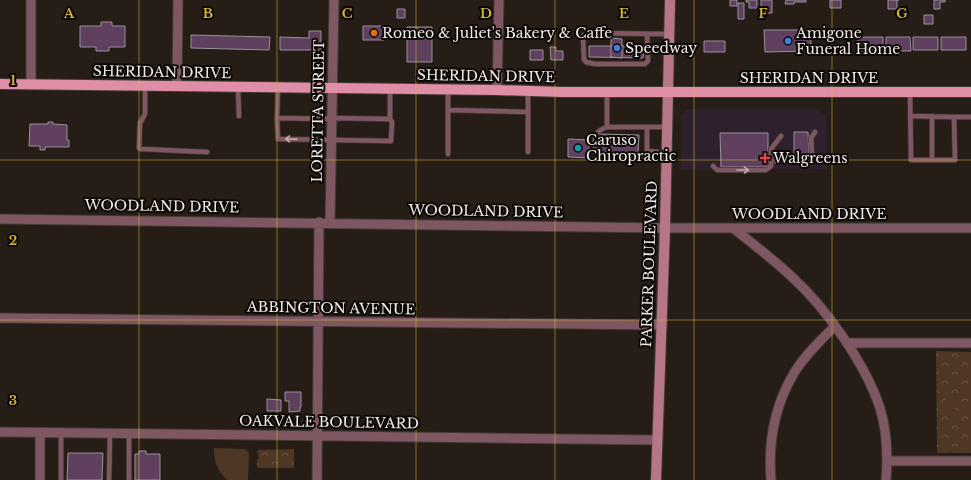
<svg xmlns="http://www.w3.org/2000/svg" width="971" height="480" font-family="'Libre Baskerville',serif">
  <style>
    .commercial { fill: #2e212d }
    .forest { fill: url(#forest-crowns) }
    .pitch { fill: #4e3724 }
    .building { fill: #5f405f; stroke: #9a909a }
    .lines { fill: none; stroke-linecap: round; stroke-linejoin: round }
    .lane-casing { stroke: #413a33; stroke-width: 6 }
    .street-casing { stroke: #413a33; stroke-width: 11 }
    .secondary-casing { stroke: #413a33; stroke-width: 12 }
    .primary-casing { stroke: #413a33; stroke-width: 12 }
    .lane { stroke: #7f5762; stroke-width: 4.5 }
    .street { stroke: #7f5762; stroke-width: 9 }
    .secondary { stroke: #b67688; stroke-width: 10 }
    .primary { stroke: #e08ea6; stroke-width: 10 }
    .oneway { stroke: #bda8ab }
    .grid { fill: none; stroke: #d3b635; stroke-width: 1; stroke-opacity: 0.55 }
    .food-dot { fill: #e8710a; stroke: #0c0806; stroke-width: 1.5 }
    .shop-dot { fill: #3f7fe0; stroke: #0c0806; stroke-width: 1.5 }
    .culture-dot { fill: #0f9aa8; stroke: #0c0806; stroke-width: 1.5 }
    .health-dot { fill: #e0444e; stroke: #0c0806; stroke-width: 1.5 }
    .labels { text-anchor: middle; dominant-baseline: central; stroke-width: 4; stroke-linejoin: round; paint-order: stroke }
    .poi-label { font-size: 14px; fill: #f0eae6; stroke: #0c0806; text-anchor: start }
    .street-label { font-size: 14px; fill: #f0eae6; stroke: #0c0806 }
    .grid-label { font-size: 13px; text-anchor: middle; font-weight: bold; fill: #d3b635; stroke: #0c0806; stroke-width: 4; stroke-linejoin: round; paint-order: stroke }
  </style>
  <defs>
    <pattern id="forest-crowns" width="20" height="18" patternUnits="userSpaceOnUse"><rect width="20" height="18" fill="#4e3724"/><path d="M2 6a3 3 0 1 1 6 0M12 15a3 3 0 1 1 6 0" fill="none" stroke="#685444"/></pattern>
  </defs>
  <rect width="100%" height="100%" fill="#251d16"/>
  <path class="commercial" d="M688 109H819L820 114H826L828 169 681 170V115Z"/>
  <path class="forest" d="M936 351 971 352V453H937Z
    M294 449V468H257V460L259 458 257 450Z"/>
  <path class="pitch" d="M949 395 959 402 949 416 939 409Z
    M214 448 245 449 249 453 248 480H227C217 470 214 462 214 448Z"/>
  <path class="building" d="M730 0H737V6H730Z
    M746 0H757V8H749V2H746Z
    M761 0H772V13H766V11H761Z
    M786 0H806V2H794V4H785Z
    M830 0H841V8H830Z
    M888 0H899H897V9H888Z
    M934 0H945V2H940V9H934Z
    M738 3H744V19H738Z
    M397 9H405V18H397Z
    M924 15H933V24H924Z
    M101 22H112V26H125V47H109V51H96V47H80V26H101Z
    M363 26H384V40H363Z
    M407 27H432V62H407Z
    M764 30H811V51L765 52Z
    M309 31H321V50H280V37L309 38Z
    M191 35 270 37 269 50 191 48Z
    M858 37H883V51H858Z
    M886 37H910L911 51H886Z
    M913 37H938V50H913Z
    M941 37H966V50H941Z
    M611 38 622 39V58L611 57Z
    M704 41H725V52H704Z
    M589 46H644L643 58 589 57Z
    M550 47H556V51H563V60H551Z
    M530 50H543V60H530Z
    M48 122H53V124L67 125V140H69V147H45V150H40V146H29L30 124H48Z
    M794 132H808L809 155H794Z
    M720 133H768V164L765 167H721Z
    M599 134 639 135 638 153 599 152Z
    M568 139 589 140V158L568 157Z
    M768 153H777V163H768Z
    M285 392H301V407H300V411L289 412V401H285Z
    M267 399 281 400V411H267Z
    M139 451H146V454H160V480H135V454H139Z
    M68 453H103L102 480H67Z"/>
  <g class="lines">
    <defs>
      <path id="lane" d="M647 34 648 61 645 64H595L586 62 584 59 583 36 586 33 669 34
        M145 86V114L140 123 139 148 141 149 207 152
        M278 87 277 118 332 119
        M238 88 239 116
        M448 89V154
        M607 92V127H667
        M910 92 911 160H955L954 117H971
        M448 110 528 112V152
        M528 112V91
        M910 116 954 117
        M932 116V160
        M277 118 278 139 391 141 392 122 390 119
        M332 118 390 119V89
        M647 127V151L666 153
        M595 150C595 137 593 132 607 127
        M771 153V149L781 136
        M621 157H647V151
        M781 157 788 160 809 159 812 155 811 138 815 132
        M713 166 717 170H766L771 166V163
        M61 480V433
        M109 480 110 433
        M129 480V434"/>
      <path id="street" d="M31 84V0
        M177 86 178 0
        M497 90 499 0
        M0 219 665 228H971
        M330 222 334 0
        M733 228C753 244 773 259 792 277 826 308 865 363 880 408 887 431 888 456 886 480
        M0 318 662 325
        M847 343H971
        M0 432 657 440
        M887 461H971
        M40 480V433
        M317 480 319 222
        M771 480C768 443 775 405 794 373 805 355 821 340 835 326"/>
      <path id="secondary" d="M656 480 665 228 670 0"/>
      <path id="primary" d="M0 84 497 90 562 92H971"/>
    </defs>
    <use href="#lane" class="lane-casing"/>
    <use href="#street" class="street-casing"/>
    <use href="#secondary" class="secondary-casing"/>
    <use href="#primary" class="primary-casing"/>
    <use href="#lane" class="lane"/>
    <use href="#street" class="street"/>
    <use href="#secondary" class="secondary"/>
    <use href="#primary" class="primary"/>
  </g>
  <defs><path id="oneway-shaft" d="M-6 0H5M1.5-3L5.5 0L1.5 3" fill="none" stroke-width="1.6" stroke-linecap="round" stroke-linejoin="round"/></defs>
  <g class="oneway">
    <use href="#oneway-shaft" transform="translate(291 139) rotate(-179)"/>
    <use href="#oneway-shaft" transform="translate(743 170)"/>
  </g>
  <path class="grid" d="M139 0V480M277 0V480M416 0V480M555 0V480M694 0V480M832 0V480M0 160H971M0 320H971"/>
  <circle class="food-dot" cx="374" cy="33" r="4"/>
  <g class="shop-dot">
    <circle cx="788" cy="41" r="4"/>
    <circle cx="617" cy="48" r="4"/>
  </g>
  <circle class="culture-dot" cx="578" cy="148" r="4"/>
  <path class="health-dot" d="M763 152h4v4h4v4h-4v4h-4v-4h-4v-4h4z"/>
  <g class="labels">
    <g class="poi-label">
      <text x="382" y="33">Romeo &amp; Juliet's Bakery &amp; Caffe</text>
      <text x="796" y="33">Amigone<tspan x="796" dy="16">Funeral Home</tspan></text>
      <text x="625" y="48">Speedway</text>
      <text x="586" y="140">Caruso<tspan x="586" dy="16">Chiropractic</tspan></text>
      <text x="773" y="158">Walgreens</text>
    </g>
    <g class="street-label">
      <text transform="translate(162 72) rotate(1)">SHERIDAN DRIVE</text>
      <text transform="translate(486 76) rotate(1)">SHERIDAN DRIVE</text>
      <text x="809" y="78">SHERIDAN DRIVE</text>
      <text transform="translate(318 111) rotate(-89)">LORETTA STREET</text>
      <text transform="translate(162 206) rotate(1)">WOODLAND DRIVE</text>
      <text transform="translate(486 211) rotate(1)">WOODLAND DRIVE</text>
      <text x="809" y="214">WOODLAND DRIVE</text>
      <text transform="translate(649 264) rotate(-88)">PARKER BOULEVARD</text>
      <text transform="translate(331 308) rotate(1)">ABBINGTON AVENUE</text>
      <text transform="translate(329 422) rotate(1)">OAKVALE BOULEVARD</text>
    </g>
  </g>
  <g class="grid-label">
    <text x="69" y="18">A</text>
    <text x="208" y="18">B</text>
    <text x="347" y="18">C</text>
    <text x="486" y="18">D</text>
    <text x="624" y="18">E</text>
    <text x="763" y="18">F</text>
    <text x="902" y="18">G</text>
    <text x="13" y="85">1</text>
    <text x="13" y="245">2</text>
    <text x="13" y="405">3</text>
  </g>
</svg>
